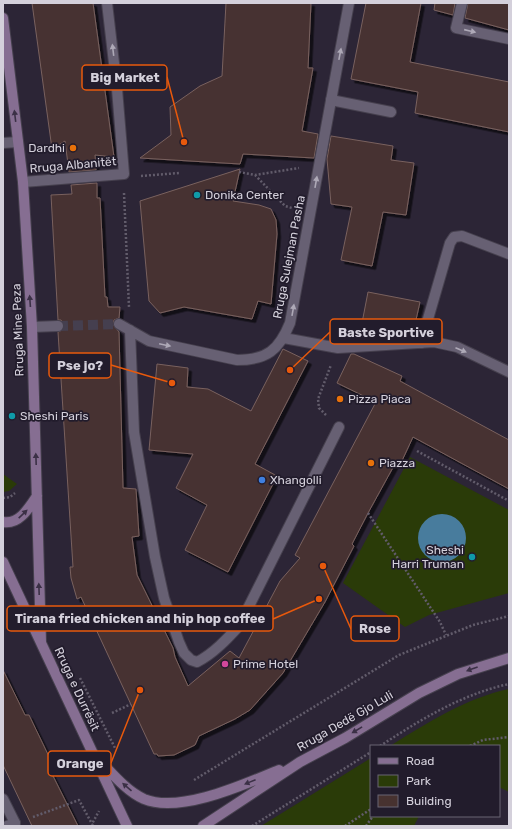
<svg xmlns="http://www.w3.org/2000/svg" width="512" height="829" font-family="Rubik,sans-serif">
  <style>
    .green { fill: #2a3b08 }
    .water { fill: #487c9d }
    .building { fill: #473230; stroke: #79615f; filter: url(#shadow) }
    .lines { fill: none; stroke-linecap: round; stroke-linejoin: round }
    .minor-tunnel { stroke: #453f4f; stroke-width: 10; stroke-dasharray: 10 5; stroke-linecap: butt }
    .service-casing { stroke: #46404e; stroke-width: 12 }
    .minor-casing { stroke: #46404e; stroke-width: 12 }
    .secondary-casing { stroke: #46404e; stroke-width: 12 }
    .path { stroke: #625c6b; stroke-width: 2.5; stroke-dasharray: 2 2; stroke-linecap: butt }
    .service { stroke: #676073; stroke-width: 10 }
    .minor { stroke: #676073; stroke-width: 10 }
    .secondary { stroke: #866e92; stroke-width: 10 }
    .oneway { fill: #aea9b7 }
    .oneway2 { fill: #3b3046 }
    .food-dot { fill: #e8710a; stroke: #221c2c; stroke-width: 1.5 }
    .culture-dot { fill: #0f9aa8; stroke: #221c2c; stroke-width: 1.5 }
    .shop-dot { fill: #3f7fe0; stroke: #221c2c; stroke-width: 1.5 }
    .hotel-dot { fill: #d1479c; stroke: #221c2c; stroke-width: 1.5 }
    .labels { text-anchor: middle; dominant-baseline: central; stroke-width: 3.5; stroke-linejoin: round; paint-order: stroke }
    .poi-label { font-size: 12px; fill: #d4d0db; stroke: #221c2c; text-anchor: start }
    .street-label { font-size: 12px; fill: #d4d0db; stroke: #221c2c }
    .leader { fill: none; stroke: #e8590c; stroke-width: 1.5 }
    .callout-dot { fill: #e8590c; stroke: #221c2c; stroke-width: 1.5 }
    .callout { fill: #221c2c; stroke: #e8590c; stroke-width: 1.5 }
    .callout-label { font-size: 13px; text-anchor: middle; font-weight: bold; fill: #d4d0db }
  </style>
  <defs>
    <filter id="shadow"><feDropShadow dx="3.5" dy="3.5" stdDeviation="0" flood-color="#0009"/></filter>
  </defs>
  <rect width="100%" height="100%" fill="#2c2536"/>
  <path class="green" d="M410 457 509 510V593L429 615 405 627 343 583Z
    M3 474 17 484 9 491 3 492Z
    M509 689V792L499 787V746H390C427 723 466 698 509 689Z
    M371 758V816H419L414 826H261Z"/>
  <path class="water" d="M418 538a24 24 0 1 1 48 0a24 24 0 1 1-48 0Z"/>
  <path class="building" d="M32 3H93L114 157 95 155 96 170 69 172 65 141 52 149Z
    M226 3H311L308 68H313L302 131 318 134 314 158 243 154 240 164 140 158 171 135 170 107 200 86 222 76Z
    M366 3H421L410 62 509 82V132L415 113 418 92 351 79Z
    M435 3H455L453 15 434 10Z
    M468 3H509V30L465 18Z
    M331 136 393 146 391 160 414 163 406 215 383 212 372 266 341 260 352 207 331 204 327 159Z
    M240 169 233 201 259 205 271 209 276 220 277 234 271 304 258 301 252 319 184 307 160 313 149 301 140 201Z
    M97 183V198H100L105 297H107L108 307H120L119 318 114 320 113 324 119 332 123 488 136 489 139 536 132 537 137 575 173 648 175 657 188 686 230 651 239 658 280 581 300 558 295 555 376 402 337 383 351 354H354L402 376 400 381 509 440V489L413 437 400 465 396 462 368 513 352 544 354 546 325 602 283 673 250 710 235 719 199 736 195 745 174 755 158 756 157 754H154L81 597 77 599 71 578 70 567H73L58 332 64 329V325L61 320H58L51 195 72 194 71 185Z
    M368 292 420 302 413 333 362 323Z
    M283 349 308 361 255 464 277 476 228 572 185 550 207 505 176 488 193 454 149 450 157 364 188 368 187 387 208 389 251 411Z
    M3 670 25 715H29L54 767 49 768 78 826H32L3 765Z"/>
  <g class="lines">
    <path class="minor-tunnel" d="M58 326 119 324"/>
    <defs>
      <path id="service" d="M462 3 456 28 509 39
        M331 100 391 112
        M421 343 450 243 454 237 462 236 509 254
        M3 799 15 823"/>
      <path id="minor" d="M3 143 18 142
        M23 182 124 174 117 89 107 3
        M119 324 149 341 237 360C267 360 279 350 290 323L349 3
        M32 327 58 326
        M130 330 134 432 155 557 164 598 179 642 184 653 191 660 197 662C213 654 227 639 239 626L339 427
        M284 338 338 348 434 342 457 347 509 372
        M7 826 15 823"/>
      <path id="secondary" d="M3 18 23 182 32 327 41 642
        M3 522C19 525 29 508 37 496
        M3 562 127 826
        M98 759C111 772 126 791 144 799 180 814 245 784 279 770
        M203 826 300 762 345 738 419 693 458 674 509 658"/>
    </defs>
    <use href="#service" class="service-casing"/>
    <use href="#minor" class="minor-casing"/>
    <use href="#secondary" class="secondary-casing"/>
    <path class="path" d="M239 172 255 175 299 168
      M255 175 285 206 292 208
      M141 176 179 173
      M124 193 129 307
      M326 415 319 408 318 399 331 365
      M417 451 509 501
      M3 498 10 497 15 493
      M368 513 440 622 446 635
      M80 678 115 748
      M112 713 131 704
      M380 746C420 720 462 694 509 684
      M470 746 483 740 509 737
      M194 780 399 655 473 625 509 616
      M33 817 79 800 92 824
      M93 826 92 824 99 811
      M252 826 371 752
      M345 826 371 809
      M366 826 373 816"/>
    <use href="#service" class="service"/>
    <use href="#minor" class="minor"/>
    <use href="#secondary" class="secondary"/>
  </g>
  <defs><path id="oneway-solid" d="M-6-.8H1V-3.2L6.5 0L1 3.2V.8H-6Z"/></defs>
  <g class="oneway">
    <use href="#oneway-solid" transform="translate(470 31) rotate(13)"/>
    <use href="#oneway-solid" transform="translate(113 50) rotate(-97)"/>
    <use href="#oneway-solid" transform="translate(340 54) rotate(-79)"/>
    <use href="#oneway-solid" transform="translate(316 182) rotate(-80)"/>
    <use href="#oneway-solid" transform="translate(293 310) rotate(-80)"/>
    <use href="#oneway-solid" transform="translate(165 345) rotate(12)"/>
    <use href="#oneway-solid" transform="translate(461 350) rotate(23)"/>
  </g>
  <g class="oneway2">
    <use href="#oneway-solid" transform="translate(15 116) rotate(-97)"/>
    <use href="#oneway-solid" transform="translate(30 301) rotate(-94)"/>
    <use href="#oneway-solid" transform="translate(36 459) rotate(-92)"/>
    <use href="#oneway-solid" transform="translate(23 514) rotate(-44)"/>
    <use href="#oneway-solid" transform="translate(39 589) rotate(-92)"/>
    <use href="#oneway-solid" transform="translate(472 669) rotate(160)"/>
    <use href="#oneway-solid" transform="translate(357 730) rotate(149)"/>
    <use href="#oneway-solid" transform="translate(250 782) rotate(158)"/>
    <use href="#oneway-solid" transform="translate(127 787) rotate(-139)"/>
  </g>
  <g class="food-dot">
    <circle cx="73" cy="148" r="4"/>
    <circle cx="340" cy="399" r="4"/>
    <circle cx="371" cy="463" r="4"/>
  </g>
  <g class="culture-dot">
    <circle cx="197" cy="195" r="4"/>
    <circle cx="12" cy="416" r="4"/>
    <circle cx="472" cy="557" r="4"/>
  </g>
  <circle class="shop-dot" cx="262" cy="480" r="4"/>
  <circle class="hotel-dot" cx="225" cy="664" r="4"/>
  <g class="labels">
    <g class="poi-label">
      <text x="65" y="148" text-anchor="end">Dardhi</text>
      <text x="205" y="195">Donika Center</text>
      <text x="348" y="399">Pizza Piaca</text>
      <text x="20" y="416">Sheshi Paris</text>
      <text x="379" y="463">Piazza</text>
      <text x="270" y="480">Xhangolli</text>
      <text x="464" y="550" text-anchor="end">Sheshi<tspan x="464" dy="14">Harri Truman</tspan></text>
      <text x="233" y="664">Prime Hotel</text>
    </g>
    <g class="street-label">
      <text transform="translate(73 165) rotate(-5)">Rruga Albanitët</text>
      <text transform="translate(289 257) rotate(-79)">Rruga Sulejman Pasha</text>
      <text transform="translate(18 330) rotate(-92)">Rruga Mine Peza</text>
      <text transform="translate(77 689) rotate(65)">Rruga e Durrësit</text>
      <text transform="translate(345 721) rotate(-30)">Rruga Dedë Gjo Luli</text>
    </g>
  </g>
  <path class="leader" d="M184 142L167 77M290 370L330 332M172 383L111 365M319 599L273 619M323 566L351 629M140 690L111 763"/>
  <g class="callout-dot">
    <circle cx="184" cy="142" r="4"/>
    <circle cx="290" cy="370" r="4"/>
    <circle cx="172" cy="383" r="4"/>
    <circle cx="319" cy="599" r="4"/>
    <circle cx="323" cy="566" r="4"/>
    <circle cx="140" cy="690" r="4"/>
  </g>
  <g class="callout">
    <rect x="82" y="65" width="85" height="25" rx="4"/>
    <rect x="330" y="319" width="112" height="25" rx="4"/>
    <rect x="49" y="353" width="62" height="25" rx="4"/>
    <rect x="7" y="606" width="266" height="25" rx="4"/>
    <rect x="351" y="616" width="48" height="25" rx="4"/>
    <rect x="48" y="751" width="63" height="25" rx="4"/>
  </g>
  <g class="callout-label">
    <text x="125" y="82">Big Market</text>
    <text x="386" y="337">Baste Sportive</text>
    <text x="80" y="370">Pse jo?</text>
    <text x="140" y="623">Tirana fried chicken and hip hop coffee</text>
    <text x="375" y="633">Rose</text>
    <text x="80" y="768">Orange</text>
  </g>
  <rect width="512" height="829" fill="none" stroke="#d4d0db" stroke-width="8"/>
  <rect x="370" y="745" width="130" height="72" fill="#221c2c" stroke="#696472"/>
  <rect x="378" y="758" width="20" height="6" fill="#866e92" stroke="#696472"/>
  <text x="406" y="765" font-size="12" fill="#d4d0db">Road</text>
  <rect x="378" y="775" width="20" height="12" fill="#2a3b08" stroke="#696472"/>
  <text x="406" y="785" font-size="12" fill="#d4d0db">Park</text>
  <rect x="378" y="795" width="20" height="12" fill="#473230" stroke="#696472"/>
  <text x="406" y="805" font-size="12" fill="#d4d0db">Building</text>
</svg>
